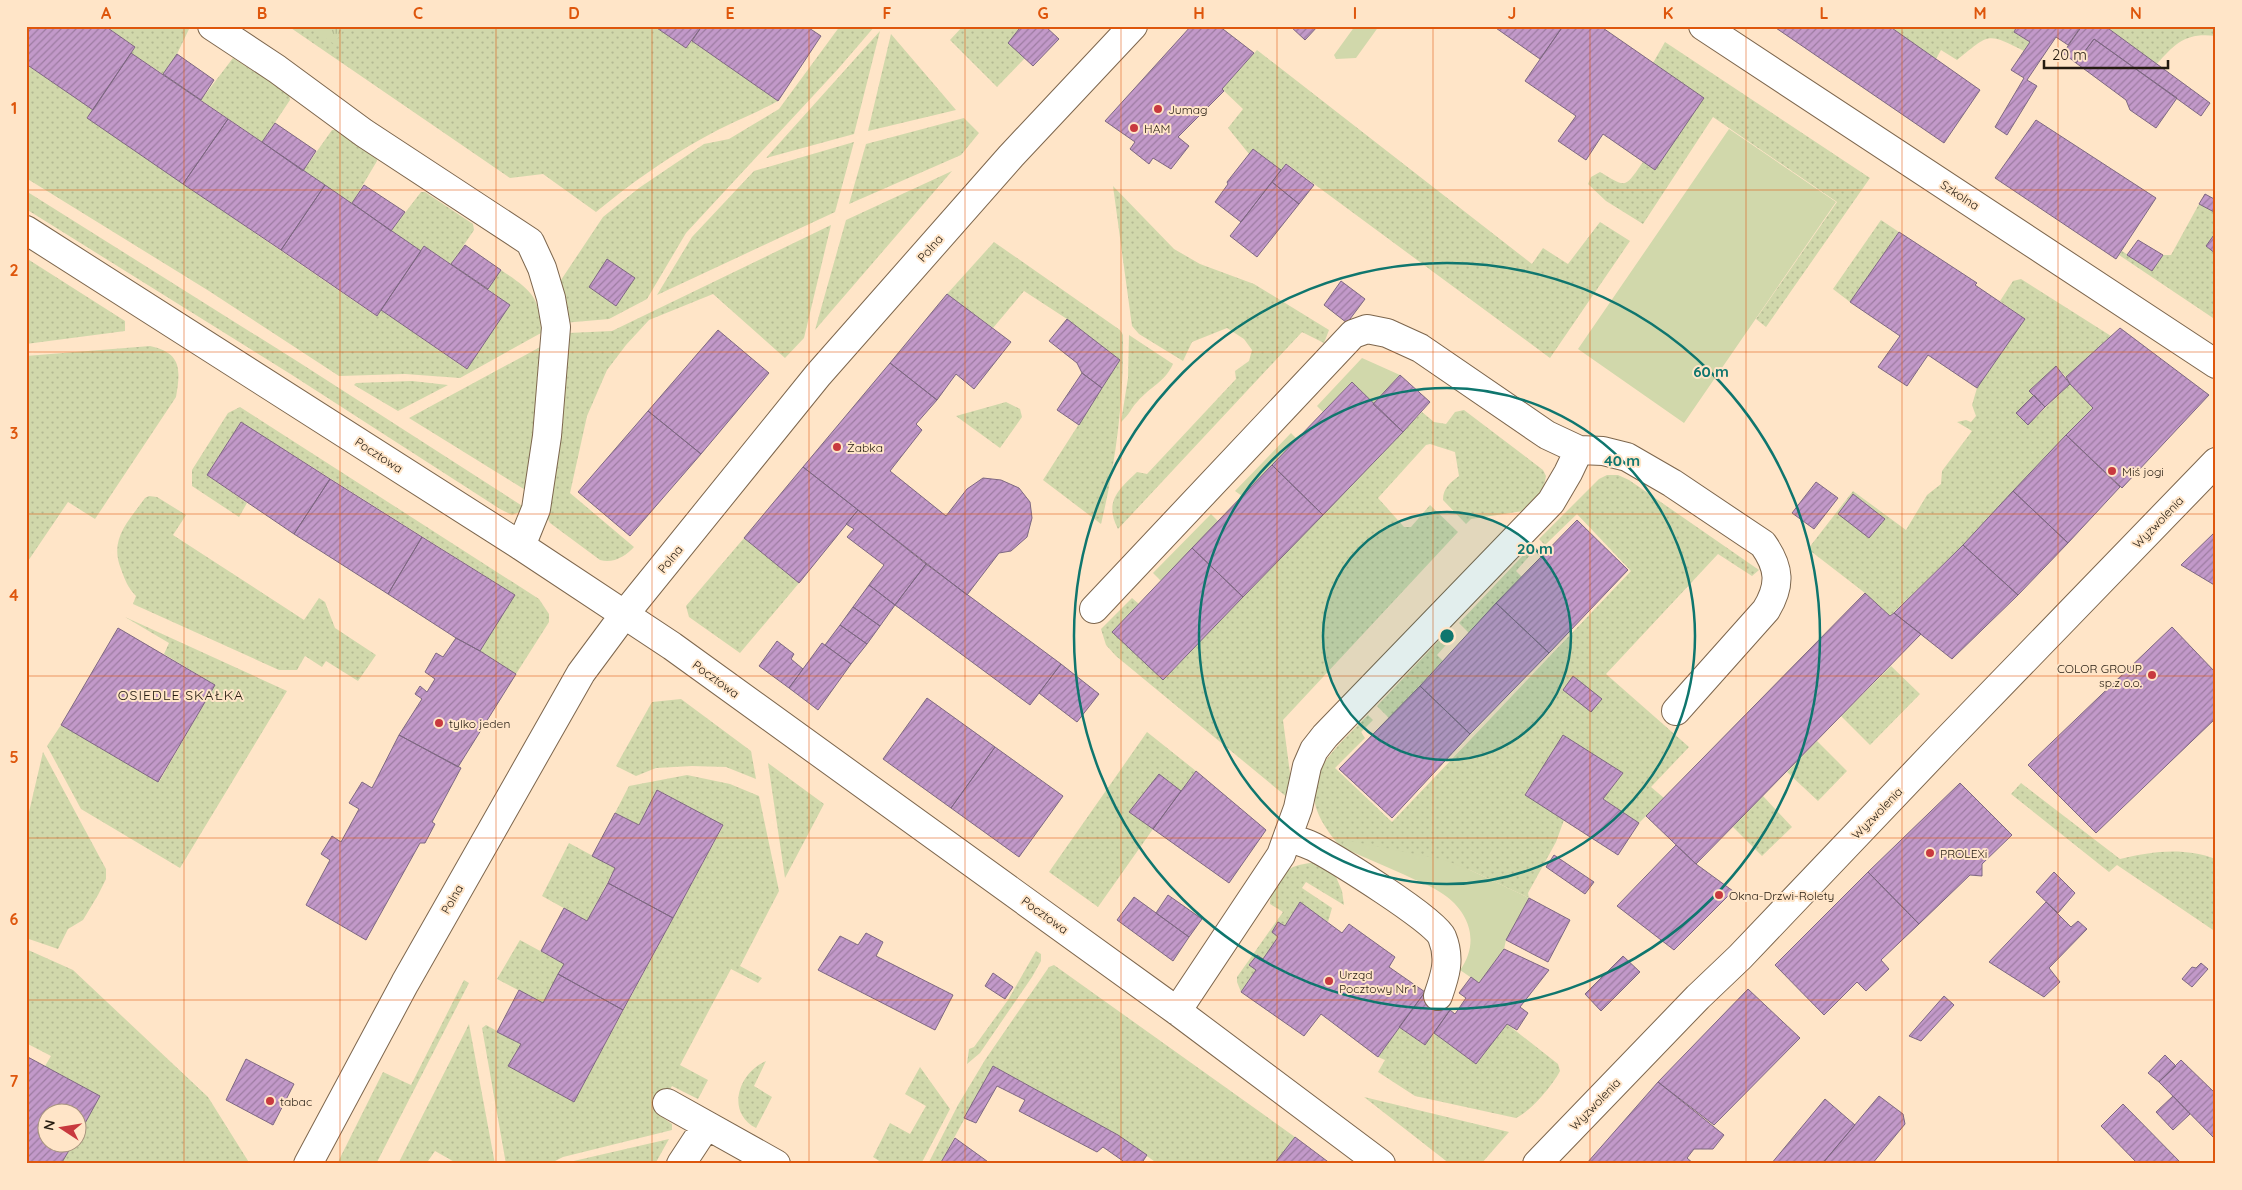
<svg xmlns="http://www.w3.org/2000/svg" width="2242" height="1190" font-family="Quicksand,sans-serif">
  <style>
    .grass { fill: url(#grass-dots) }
    .park { fill: url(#park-tufts) }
    .garden { fill: #d1d8ab }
    .building { fill: url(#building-hatch); stroke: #7e6882 }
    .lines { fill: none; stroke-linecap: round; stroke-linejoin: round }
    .minor-casing { stroke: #7d664d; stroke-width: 30 }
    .minor { stroke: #fff; stroke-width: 28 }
    .grid { fill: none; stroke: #de560c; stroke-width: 1; stroke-opacity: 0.55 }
    .ring { fill: none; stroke: #0f766e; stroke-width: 2.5 }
    .poi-dot { fill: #c8393e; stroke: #ffe5c8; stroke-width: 2 }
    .labels { text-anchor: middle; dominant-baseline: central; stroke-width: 4; stroke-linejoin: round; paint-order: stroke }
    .poi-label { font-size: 12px; fill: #241b10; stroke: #ffe5c8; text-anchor: start }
    .street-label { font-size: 12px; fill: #241b10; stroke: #ffe5c8 }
    .neighbourhood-label { font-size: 14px; letter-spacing: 1px; fill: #241b10; stroke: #ffe5c8 }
    .centre { fill: #0f766e; stroke: #ffe5c8; stroke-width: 2.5 }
    .ring-label { font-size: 15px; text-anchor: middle; font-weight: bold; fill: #0f766e; stroke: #ffe5c8; stroke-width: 4; stroke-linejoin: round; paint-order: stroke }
    .neatline { fill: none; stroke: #de560c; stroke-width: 2 }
    .grid-label { font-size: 16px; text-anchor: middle; font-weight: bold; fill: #de560c }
  </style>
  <defs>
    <pattern id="grass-dots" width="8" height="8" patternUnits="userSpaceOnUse" patternTransform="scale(1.25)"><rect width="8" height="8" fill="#d1d8ab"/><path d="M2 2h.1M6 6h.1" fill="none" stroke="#b3b992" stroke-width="1.8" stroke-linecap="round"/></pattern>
    <pattern id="park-tufts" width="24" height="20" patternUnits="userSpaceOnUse" patternTransform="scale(1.25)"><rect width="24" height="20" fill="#d1d8ab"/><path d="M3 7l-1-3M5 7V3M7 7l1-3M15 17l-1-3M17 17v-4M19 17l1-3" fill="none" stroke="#b3b992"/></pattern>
    <pattern id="building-hatch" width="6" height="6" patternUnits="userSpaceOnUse" patternTransform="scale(1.25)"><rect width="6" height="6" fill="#c299c9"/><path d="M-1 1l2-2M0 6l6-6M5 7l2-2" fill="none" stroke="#9d7ca2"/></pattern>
  </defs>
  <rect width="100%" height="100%" fill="#ffe5c8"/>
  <path class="grass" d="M105 26H189L190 27 177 54 163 74 131 53 135 47Z
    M288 26H654L686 48 692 41 778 101C754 114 727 124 703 138 665 159 630 184 596 212L543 174 510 178Z
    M840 26H875L838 69 686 233 647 299 609 319 563 323 559 283 603 217 639 188 704 144 729 139 779 109Z
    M963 26H1016L1019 29 1025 58 997 87 950 40Z
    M1889 26H2017L2014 32 2030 42 2024 51C1986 32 1990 34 1957 60L1941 50 1936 59Z
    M2105 26H2216V36C2187 32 2175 43 2157 64Z
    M880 31 854 134 766 158Z
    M891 34 956 110 868 131Z
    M1665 42 1870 178 1766 327 1756 319 1837 202 1713 117 1643 224 1606 201 1588 184 1591 177 1600 172C1627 188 1624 189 1643 162L1655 169 1704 98 1653 63Z
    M1257 50 1532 264 1543 248 1568 264 1600 222 1630 241 1550 358 1287 164 1281 170 1253 149 1249 154 1228 128 1243 109 1222 89Z
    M233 58 289 93 290 100 262 142 201 100Z
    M26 64 93 110 87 118 376 316 381 310 466 369 510 305 488 289 501 270C529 289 541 296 541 333L460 378 405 374 339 376 209 291 26 178Z
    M964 118 979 133 961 155 849 204 866 144Z
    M332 130H337L376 155 377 161 352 203 303 171Z
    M854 142 835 212 657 295 692 237 754 171Z
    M952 171 815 330 846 220Z
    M1113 186 1174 249 1200 264 1254 284 1329 330 1324 343 1302 332 1118 529C1104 502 1118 490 1137 472L1147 474 1236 379 1235 371 1249 361 1252 350 1244 339 1227 328 1192 342 1183 361 1139 334 1132 326Z
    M26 191 300 363 527 509 512 515 500 509 292 375 26 209Z
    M421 192H425L473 224 474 230 451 264 424 246 421 251 391 231Z
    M2199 204 2216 213V232L2206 246 2216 254V320L2119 255 2122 251 2152 271 2163 255H2171Z
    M1881 220 1899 232 1850 302 1833 289Z
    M831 225 804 338 785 358 713 294 649 320 626 345 607 370 587 416 570 493 634 547C626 556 613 564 600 560L550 523 547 517 568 333 612 331Z
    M994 242 1120 330 1123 335C1124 399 1116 462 1101 524L1043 480 1120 360 1067 319 1024 291 993 328 947 294Z
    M26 258 125 321V331L26 344Z
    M2021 279 2111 336 2066 377 2056 366 2030 390 2034 395 2016 413 2028 425 2070 384 2093 408 1963 545 1890 616 1865 593 1808 549 1853 491 1906 530 1927 495 1941 484 1942 471 1972 431 1957 422 1966 420 1971 422 1976 416 1972 405 1977 388 2025 319 2000 301 2013 281Z
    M1129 335 1173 364C1164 383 1151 386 1138 401 1131 408 1130 414 1121 422L1128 378Z
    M150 346C181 353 181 368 176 397L95 519 68 502 26 564V356Z
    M542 346 529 489 527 491 409 418Z
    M412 381 448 385 398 411 354 385 356 383Z
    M1006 402 1020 409 1022 417 1000 448 956 416Z
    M240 407 539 599 549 614V622L516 674 480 651 515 595 241 422 207 475 247 503 239 517 192 486V470L228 413Z
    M1464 410 1543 470 1546 476 1543 491 1523 511 1471 519 1466 524 1443 500C1443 488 1450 483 1459 476L1455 452 1430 444 1426 445 1378 498 1404 527H1411L1430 505 1458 532 1283 720 1291 781 1288 798 1116 656 1106 645 1101 629 1132 598 1139 604 1163 680 1422 412 1434 422 1446 424 1455 412Z
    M1607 475H1618L1629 480 1759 570 1752 576 1718 554 1606 674 1689 747 1651 787 1664 798 1639 823 1603 799 1623 773 1563 736 1525 794 1564 820 1556 842 1528 893 1529 898 1470 870 1341 847C1287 787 1323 761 1368 715L1373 720 1361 732 1365 738 1335 768 1392 822 1631 571 1577 514 1545 545 1539 539 1599 479Z
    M149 496 157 497 186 515 173 535 304 620 319 598 325 602 335 628 376 655 358 681 326 661 322 667 305 656 297 670H279L133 604 136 596C128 588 125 580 121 569 109 539 128 522 145 498Z
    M744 538 799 583 740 653 689 617 686 606Z
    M1529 549 1533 552 1516 571 1522 577 1469 633 1459 623Z
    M125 617 287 691 180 868 81 809 47 746 61 725 159 782 215 685 164 654 169 643Z
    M1447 632 1453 637 1437 655 1443 661 1389 718 1377 706Z
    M1891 666 1920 694 1870 745 1841 716Z
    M681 699 751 751 756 779 726 767 692 766 656 768 636 776 616 766 652 702Z
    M1147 732 1196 771 1181 791 1130 812 1153 829 1098 907 1049 872Z
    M1817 741 1847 771 1818 801 1787 772Z
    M43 752 106 869V879L98 895 83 920 68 929 58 949 26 938V825Z
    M768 763 824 804 785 878Z
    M687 775 730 784 759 796 779 891 740 966 762 978 758 983 731 969 680 1065 708 1080 698 1099 672 1086 655 1112 672 1124V1130L563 1157 549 1164H506L482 1028 486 1025 521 1044 509 1066 574 1102 723 826 658 790 639 825 615 813 629 786Z
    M2021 783 2120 859C2152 851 2184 847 2216 859V932L2117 865 2109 872 2011 794Z
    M1763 796 1792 827 1762 856 1733 827Z
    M569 843 615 868 587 921 542 896Z
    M1317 862 1333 870 1342 891 1344 905 1306 882 1302 888 1332 908 1328 922 1300 903 1263 959 1257 955 1250 965 1256 970 1241 992 1237 982V977L1283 912 1270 904C1269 894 1283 871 1293 867 1301 864 1310 863 1317 862Z
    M520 940 564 964 543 1003 497 979Z
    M26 949 73 970 208 1097 250 1164H61L74 1143 78 1142V1136L100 1096 45 1066 51 1056 26 1043Z
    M1036 951 1041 954V961L1032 977 980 1053 967 1064 969 1049 974 1047 1008 1000Z
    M1054 965 1295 1137 1274 1164H1158L1118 1135 993 1066 940 1164H928L958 1105 985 1060 1049 967Z
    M464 980 469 983 376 1164H337L383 1072 411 1085Z
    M469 1024 495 1164H458L435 1151 426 1164H398Z
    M1507 1024 1558 1064 1560 1071C1553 1085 1530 1112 1516 1118L1415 1096 1378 1072 1385 1060 1378 1057 1399 1027 1424 1045 1434 1033 1476 1064Z
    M766 1061 754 1086 772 1097 756 1128C725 1112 739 1072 766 1061Z
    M920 1067 950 1109 921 1164H884L873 1157 890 1123 910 1134 926 1106 905 1094Z
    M1364 1097 1509 1132 1481 1164H1450Z
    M669 1139 655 1164H565V1163Z"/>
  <path class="park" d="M309 26H346L334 44Z"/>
  <path class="garden" d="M1355 26H1379L1356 58 1336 59 1334 55Z
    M1729 129 1836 202 1684 423 1578 349Z
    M1362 358 1400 375 1373 404 1352 382 1323 412 1317 406Z
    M1291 433 1297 439 1242 496 1235 491Z
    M1211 514 1218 521 1161 581 1153 573Z
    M1345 840 1445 860 1470 870 1529 898 1506 940 1504 949 1479 983 1460 970C1480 943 1470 912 1443 894 1432 886 1417 881 1405 875 1384 866 1362 856 1341 847Z"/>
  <path class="building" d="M26 26H105L135 47 93 110 26 64Z
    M654 26H702L686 48Z
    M702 26H806L821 36 778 101 692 41Z
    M1016 26H1045L1059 39 1033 66 1008 43 1019 29Z
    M1191 26H1219L1254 53 1222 89 1224 91 1178 137 1189 146 1171 169 1153 158 1149 164 1130 149 1135 142 1105 121Z
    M1290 26H1318L1305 40Z
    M1493 26H1563L1540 59Z
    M1563 26H1600L1704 98 1655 170 1603 134 1586 160 1558 141 1576 116 1525 81Z
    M1773 26H1889L1980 90 1944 143Z
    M2017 26H2077L2080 28 2068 45 2056 37 2027 80 2037 86 2007 135 1995 127 2024 78 2011 70 2030 42 2014 32Z
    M2082 26H2105L2210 103 2201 116 2094 39 2076 63 2063 53Z
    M2094 39 2177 98 2156 128 2130 110 2126 100 2076 63Z
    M131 53 228 119 183 184 87 118Z
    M177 54 214 80 201 100 163 74Z
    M228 119 325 185 281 250 183 184Z
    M2036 120 2156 198 2116 259 1995 178Z
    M275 123 316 151 303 171 262 142Z
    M1253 149 1281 170 1241 222 1215 202 1228 184 1227 182Z
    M1286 164 1314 185 1299 204 1272 182Z
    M1272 182 1299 204 1257 257 1230 236Z
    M325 185 421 251 377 316 281 250Z
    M364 185 405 212 391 231 352 203Z
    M2205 194 2216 200V213L2199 204Z
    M1899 232 1977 283 1975 285 2025 319 1977 388 1928 355 1907 386 1878 367 1900 336 1850 302Z
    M2216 232V254L2206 246Z
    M2138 240 2163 255 2152 271 2127 255Z
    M465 245 501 270 488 289 451 264Z
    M424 246 510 305 467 369 381 310Z
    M607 259 635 278 616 306 589 287Z
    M1341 281 1365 299 1347 323 1324 305Z
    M947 294 1011 342 974 389 956 374 937 400 890 363Z
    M1067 319 1120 360 1102 388 1082 373 1077 363 1049 341Z
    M2120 328 2209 395 2122 488 2066 435 2093 408 2070 384 2066 377Z
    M718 330 769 373 701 454 648 411Z
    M890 363 937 400 916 424 922 430 890 471 946 516 967 489 983 478 1001 480 1019 488 1030 502 1032 518 1027 537 1011 551 999 553 967 595 803 467Z
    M2056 366 2070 384 2045 407 2029 391Z
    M1082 373 1102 388 1079 425 1057 410Z
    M1400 375 1430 402 1403 432 1373 404Z
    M1352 382 1403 432 1323 515 1272 465Z
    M2034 395 2045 407 2028 425 2016 413Z
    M648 411 701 454 630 536 578 492Z
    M241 422 330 479 294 534 207 475Z
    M2066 435 2120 487 2068 543 2013 491Z
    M1272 465 1323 515 1243 597 1192 548Z
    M803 467 858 510 799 583 744 538Z
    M330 479 422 537 388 594 294 534Z
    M1816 482 1838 498 1814 529 1792 513Z
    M2013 491 2068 543 2018 595 1963 545Z
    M1853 494 1885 519 1869 538 1838 514Z
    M858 510 926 564 895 605 869 585 884 565 847 537 854 529 846 524Z
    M1577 520 1628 570 1549 653 1496 603Z
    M2216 531V586L2181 565Z
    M422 537 515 595 480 651 456 638 388 594Z
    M1963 545 2018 595 1952 659 1894 613Z
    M1192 548 1243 597 1163 680 1112 632Z
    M926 564 1061 664 1030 705 895 605Z
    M869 585 895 605 880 626 853 607Z
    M1865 593 1890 616 1894 613 1921 634 1696 864 1646 816Z
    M1496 603 1549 653 1470 734 1420 686Z
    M853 607 880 626 867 644 840 625Z
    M840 625 867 644 851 664 825 645Z
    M2172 627 2216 673V718L2096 833 2028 765Z
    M118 628 215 685 158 782 61 725Z
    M456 638 480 651 516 674 458 767 399 735 422 699 415 694 420 686 427 692 435 679 425 672 436 653 443 657Z
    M777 641 794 654 791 659 803 669 789 688 759 666Z
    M822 643 851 664 818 710 789 688Z
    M1061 664 1099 694 1077 722 1039 693Z
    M1573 676 1602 699 1591 712 1563 690Z
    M1420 686 1470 734 1392 818 1339 769Z
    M927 698 995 747 951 808 883 759Z
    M399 735 461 768 432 822 435 824 425 843H420L366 940 306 905 330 860 321 854 332 836 341 842 359 809 349 803 362 782 372 788Z
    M1563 735 1623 773 1603 799 1639 823 1618 855 1525 795Z
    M995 747 1063 796 1019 857 951 808Z
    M1196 771 1266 830 1229 883 1153 829Z
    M1159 774 1181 791 1153 829 1129 812Z
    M1960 783 2012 835 1982 864V876L1970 875 1919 924 1868 872Z
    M657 790 723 825 673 918 608 883 615 868 592 856 615 813 639 825Z
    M1676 845 1696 864 1733 891 1674 950 1617 906Z
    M1554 855 1594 882 1585 894 1546 867Z
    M1868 872 1919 924 1881 960 1889 969 1866 991 1857 982 1824 1015 1775 965Z
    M2054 872 2075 893 2058 913 2036 892Z
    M608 883 673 918 623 1010 558 974 564 964 541 951 564 908 587 921Z
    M1168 895 1202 919 1189 937 1156 913Z
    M1134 897 1189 937 1173 961 1117 920Z
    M1529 898 1570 920 1548 962 1506 940Z
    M1300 902 1342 933 1349 924 1395 957 1389 967 1425 992 1378 1057 1321 1014 1304 1036 1241 992 1256 970 1249 965 1257 955 1263 959 1278 937 1272 932 1278 922 1285 926Z
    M2046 902 2071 927 2078 921 2087 929 2049 968 2060 982 2044 997 1989 962Z
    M866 933 883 942 876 956 953 995 935 1030 818 970 840 936 858 945Z
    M1504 949 1549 970 1520 1007 1528 1013 1517 1030 1507 1024 1476 1064 1434 1033 1450 1010 1455 1014 1466 998 1459 993 1471 977 1479 983Z
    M1623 956 1640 972 1601 1011 1585 994Z
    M2201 963 2208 969 2192 987 2182 979 2192 967 2196 968Z
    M993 973 1013 987 1005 999 985 986Z
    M558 974 623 1010 574 1102 508 1066 521 1044 497 1032 519 990 543 1003Z
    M1748 989 1800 1038 1714 1125 1658 1082Z
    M1425 992 1450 1010 1425 1045 1399 1027Z
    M1944 996 1954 1005 1921 1041 1909 1036Z
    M2165 1055 2176 1066 2159 1082 2148 1073Z
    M26 1056 100 1096 78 1136V1112H48V1142H74L61 1164H26Z
    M246 1059 294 1084 273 1125 226 1100Z
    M2181 1060 2216 1094V1140L2159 1082Z
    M993 1066 1118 1135 1147 1155 1141 1164H1121L1123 1161 1103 1147 1097 1152 1019 1111 1025 1100 997 1086 976 1123 964 1118Z
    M1658 1082 1724 1135 1713 1149H1694L1687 1158 1694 1164 1587 1163Z
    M1879 1096 1903 1114 1905 1124 1872 1164H1822Z
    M2173 1096 2190 1114 2173 1130 2156 1112Z
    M1825 1099 1855 1125 1822 1164H1771Z
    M2123 1104 2182 1164H2138L2101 1126Z
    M1295 1137 1331 1164H1274Z
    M955 1138 991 1164H940Z"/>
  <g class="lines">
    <defs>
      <path id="minor" d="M212 26 277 69 364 133 530 242 542 268 551 298 556 327 547 436 536 509 521 546
        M1703 26 2216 364
        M26 230 521 546 672 646 1177 1011 1381 1164
        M1094 609 1353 334 1367 329 1387 333 1420 348 1547 435 1579 450 1603 451 1627 457 1672 483 1763 544C1780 568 1781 585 1766 610L1676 711
        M1289 837C1297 841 1306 843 1314 847 1336 859 1434 919 1442 937 1451 959 1445 976 1438 996
        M1177 1011 1281 855 1298 808 1307 766 1314 750 1325 736 1551 502 1568 473 1579 450
        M667 1103 776 1164
        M308 1164 405 983 581 673 624 615 818 375 1011 156 1133 26
        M681 1164 706 1126
        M1537 1164 1698 997 1740 957 1941 746 2216 462"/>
    </defs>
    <use href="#minor" class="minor-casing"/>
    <use href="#minor" class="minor"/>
  </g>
  <path class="grid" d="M184 26V1164M340 26V1164M496 26V1164M652 26V1164M809 26V1164M965 26V1164M1121 26V1164M1277 26V1164M1433 26V1164M1590 26V1164M1746 26V1164M1902 26V1164M2058 26V1164M26 190H2216M26 352H2216M26 514H2216M26 676H2216M26 838H2216M26 1000H2216"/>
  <circle cx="1447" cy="636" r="124" fill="#0f766e" fill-opacity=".12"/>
  <g class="ring">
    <circle cx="1447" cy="636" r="124"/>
    <circle cx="1447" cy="636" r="248"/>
    <circle cx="1447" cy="636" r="373"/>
  </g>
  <g class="poi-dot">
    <circle cx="1158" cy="109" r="5"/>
    <circle cx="1134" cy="128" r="5"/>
    <circle cx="837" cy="447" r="5"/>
    <circle cx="2112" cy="471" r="5"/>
    <circle cx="2152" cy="675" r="5"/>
    <circle cx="439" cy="723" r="5"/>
    <circle cx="1930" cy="853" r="5"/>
    <circle cx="1719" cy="895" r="5"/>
    <circle cx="1329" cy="981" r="5"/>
    <circle cx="270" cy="1101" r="5"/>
  </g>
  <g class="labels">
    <g class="poi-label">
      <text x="1168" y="109">Jumag</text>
      <text x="1144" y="128">HAM</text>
      <text x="847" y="447">Żabka</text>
      <text x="2122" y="471">Miś jogi</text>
      <text x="2142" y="668" text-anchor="end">COLOR GROUP<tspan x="2142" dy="14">sp.z o.o.</tspan></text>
      <text x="449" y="723">tylko jeden</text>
      <text x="1940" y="853">PROLEXi</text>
      <text x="1729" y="895">Okna-Drzwi-Rolety</text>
      <text x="1339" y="974">Urząd<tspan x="1339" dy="14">Pocztowy Nr 1</tspan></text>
      <text x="280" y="1101">tabac</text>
    </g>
    <g class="street-label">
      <text transform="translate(1960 195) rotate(33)">Szkolna</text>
      <text transform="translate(930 248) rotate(-49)">Polna</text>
      <text transform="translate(379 455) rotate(33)">Pocztowa</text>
      <text transform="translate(2158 522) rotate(-46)">Wyzwolenia</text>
      <text transform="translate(670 559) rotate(-51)">Polna</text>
      <text transform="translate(716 679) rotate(36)">Pocztowa</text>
      <text transform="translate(1877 813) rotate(-46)">Wyzwolenia</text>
      <text transform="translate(452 899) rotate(-60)">Polna</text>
      <text transform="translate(1045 915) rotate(36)">Pocztowa</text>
      <text transform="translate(1595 1104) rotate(-46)">Wyzwolenia</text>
    </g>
    <g class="neighbourhood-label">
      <text x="181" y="695">OSIEDLE SKAŁKA</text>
    </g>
  </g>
  <circle cx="1447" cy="636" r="8" class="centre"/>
  <g class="ring-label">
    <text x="1711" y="377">60 m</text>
    <text x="1622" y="466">40 m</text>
    <text x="1535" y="554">20 m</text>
  </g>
  <rect width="2242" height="1190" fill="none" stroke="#ffe5c8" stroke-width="55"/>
  <g transform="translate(62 1128) rotate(282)"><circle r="24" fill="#ffe5c8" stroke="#a7947e"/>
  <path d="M0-4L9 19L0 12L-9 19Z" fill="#c8393e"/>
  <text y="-8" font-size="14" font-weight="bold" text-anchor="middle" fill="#241b10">N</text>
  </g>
  <path d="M2044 60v8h124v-8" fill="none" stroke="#241b10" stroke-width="2.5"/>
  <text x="2052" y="60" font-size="15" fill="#241b10" stroke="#ffe5c8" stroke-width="4" paint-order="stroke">20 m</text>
  <rect x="28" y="28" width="2186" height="1134" class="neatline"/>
  <g class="grid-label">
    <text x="106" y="19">A</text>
    <text x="262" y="19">B</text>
    <text x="418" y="19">C</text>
    <text x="574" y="19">D</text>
    <text x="730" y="19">E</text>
    <text x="887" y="19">F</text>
    <text x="1043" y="19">G</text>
    <text x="1199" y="19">H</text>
    <text x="1355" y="19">I</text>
    <text x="1512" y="19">J</text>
    <text x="1668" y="19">K</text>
    <text x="1824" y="19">L</text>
    <text x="1980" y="19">M</text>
    <text x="2136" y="19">N</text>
    <text x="14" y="114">1</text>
    <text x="14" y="276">2</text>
    <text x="14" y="439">3</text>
    <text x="14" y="601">4</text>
    <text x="14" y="763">5</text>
    <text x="14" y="925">6</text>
    <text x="14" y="1087">7</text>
  </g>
</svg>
